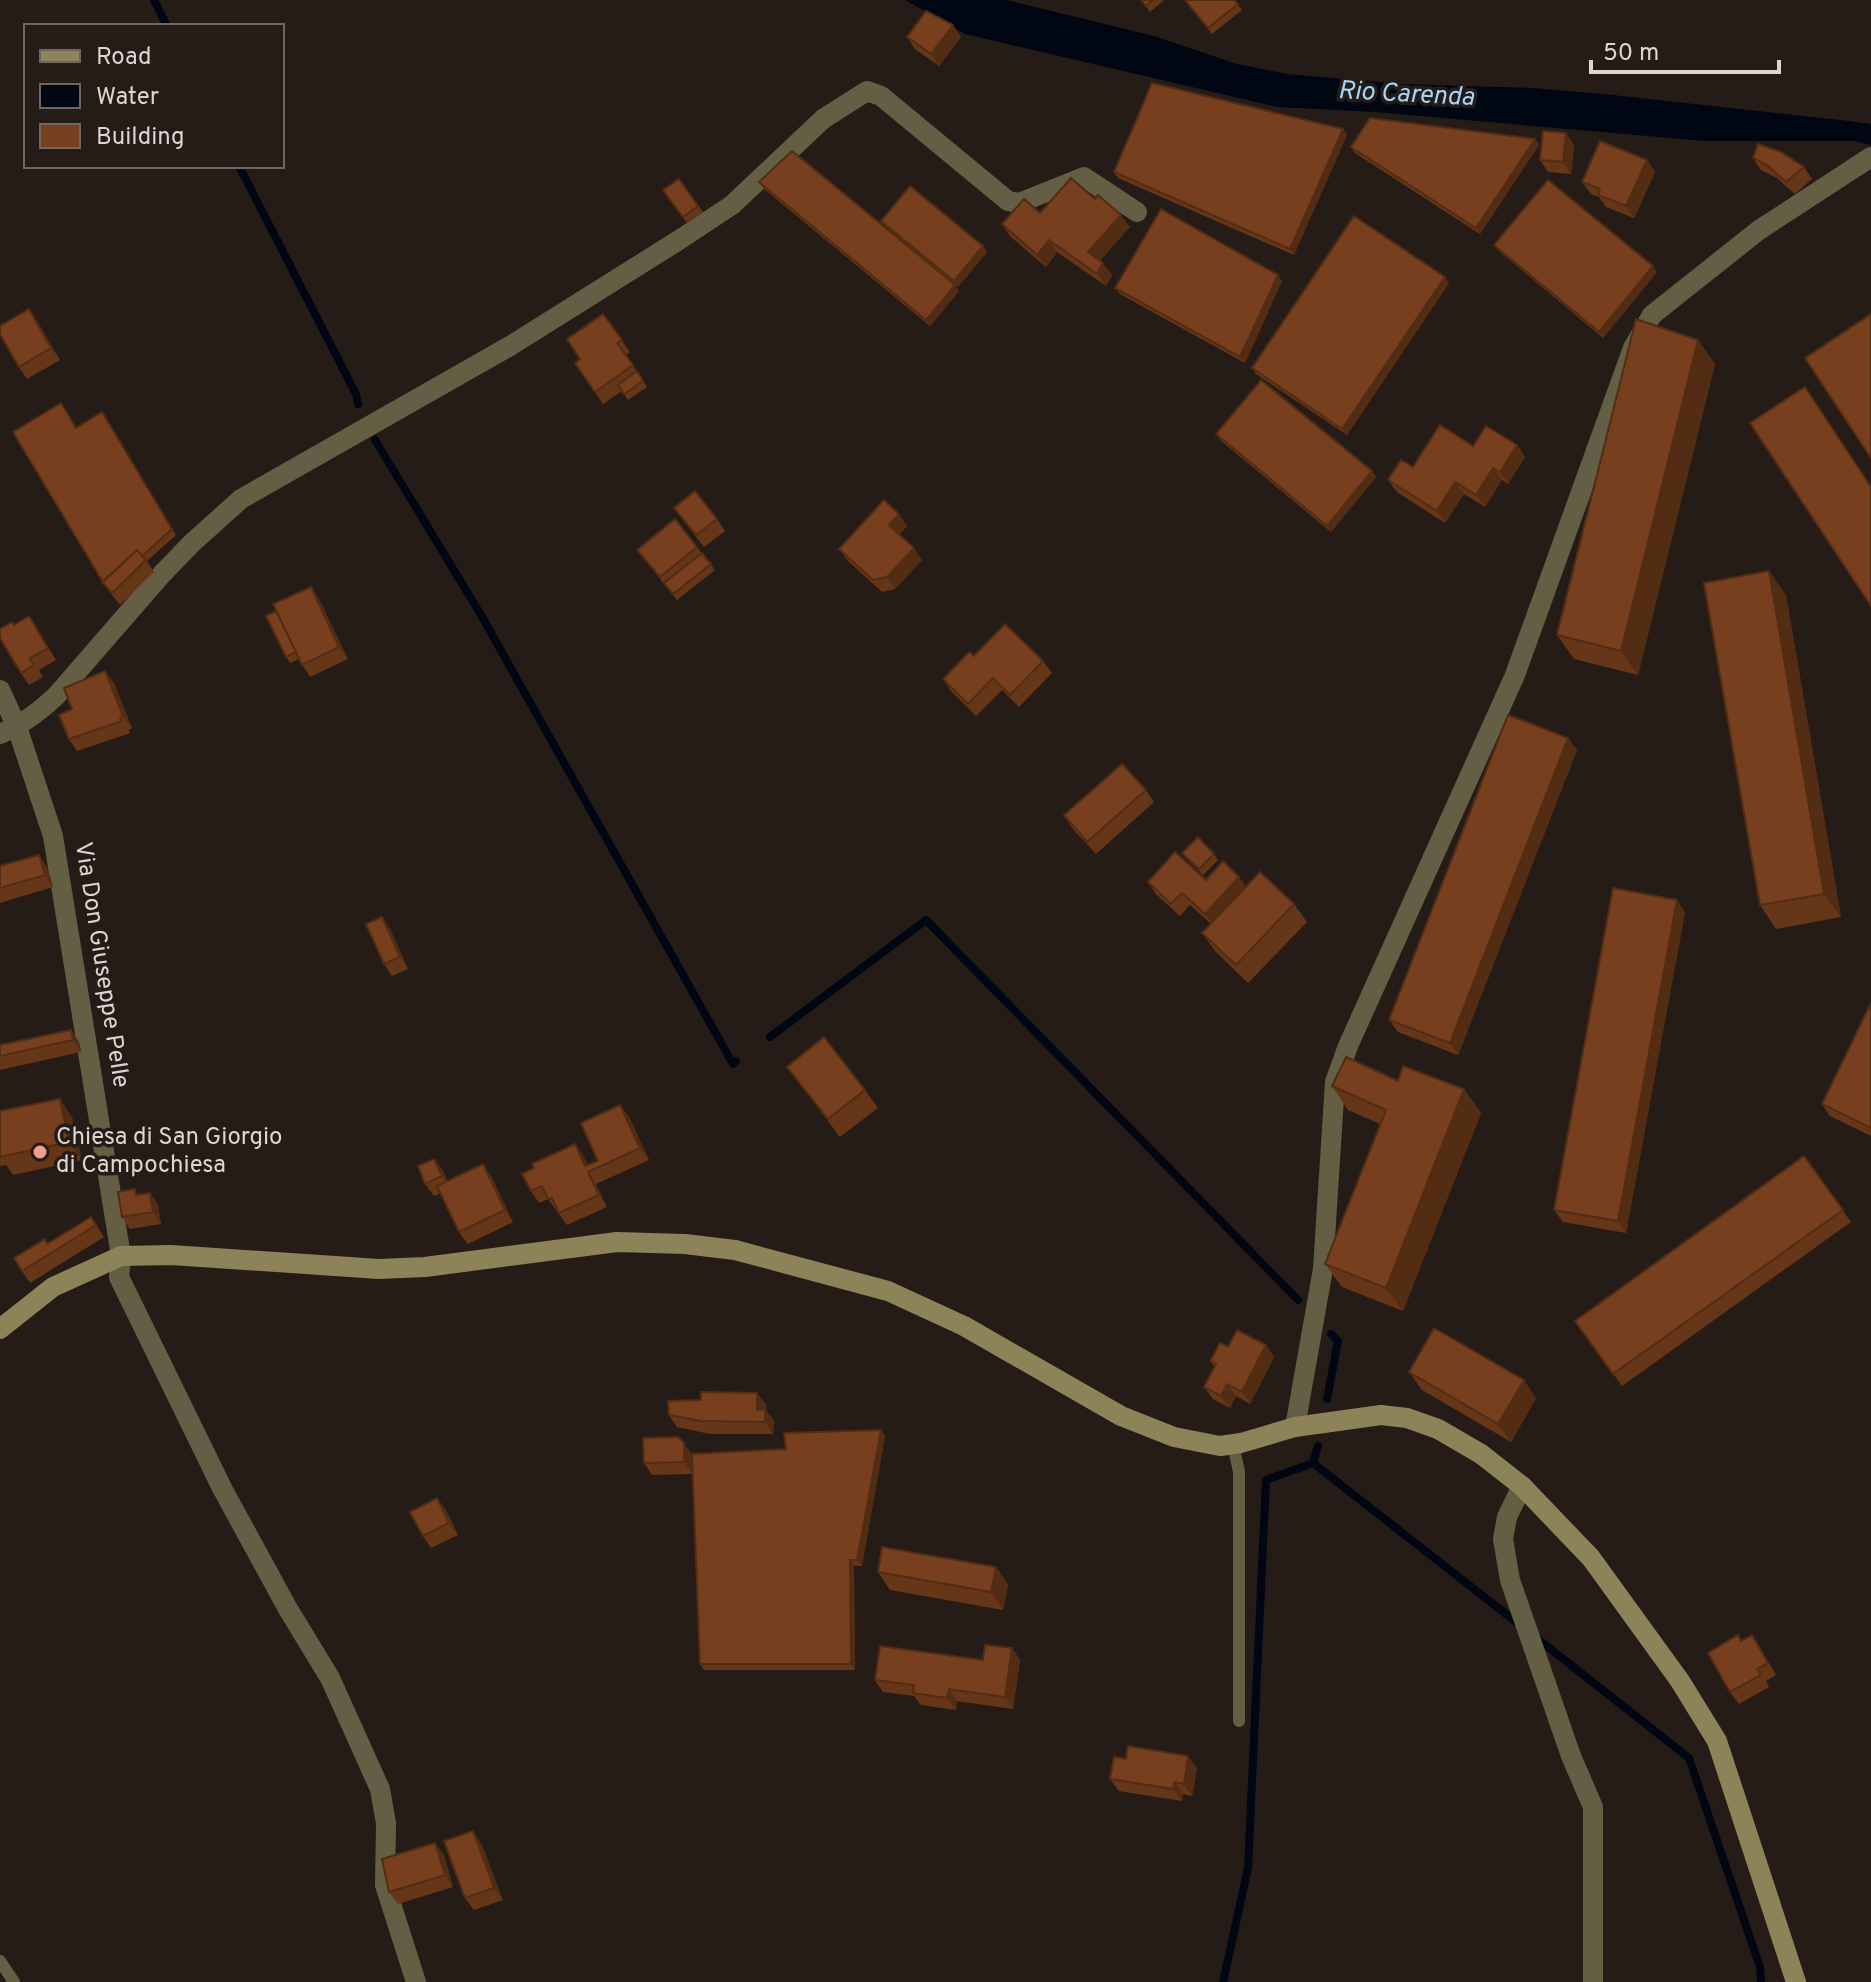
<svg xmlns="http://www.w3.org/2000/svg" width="1871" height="1982" font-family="Overpass,sans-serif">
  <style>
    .water { fill: #000712 }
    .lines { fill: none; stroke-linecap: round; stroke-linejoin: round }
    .stream { stroke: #000712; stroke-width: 8 }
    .service { stroke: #645f44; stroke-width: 12 }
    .minor { stroke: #645f44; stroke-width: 20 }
    .secondary { stroke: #8c8358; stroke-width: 20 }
    .wall { fill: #663619 }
    .shaded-wall { fill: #532c14 }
    .building { fill: #773f1d; stroke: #532c14; stroke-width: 2 }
    .poi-dot { fill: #f49d8c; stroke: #261c17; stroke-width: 3 }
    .labels { text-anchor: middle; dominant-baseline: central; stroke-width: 7; stroke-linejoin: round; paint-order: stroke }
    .street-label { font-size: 24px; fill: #ddd5d2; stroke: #261c17 }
    .poi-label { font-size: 24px; fill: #ddd5d2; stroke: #261c17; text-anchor: start }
    .water-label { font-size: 26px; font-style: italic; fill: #a3d7fa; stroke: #261c17 }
  </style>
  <rect width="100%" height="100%" fill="#261c17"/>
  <path class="water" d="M905 0H1007L1154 36 1237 64 1287 74 1403 84 1534 88 1613 95 1849 121 1871 124V145L1854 141H1705L1374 112 1277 107 965 34Z"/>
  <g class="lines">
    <path class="stream" d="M154 0 167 26
      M239 166 356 394 358 404
      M375 440 481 615 733 1064 736 1061
      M770 1037 926 920 1298 1300
      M1327 1399 1338 1341 1331 1334
      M1313 1463 1520 1625
      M1313 1463 1318 1446
      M1534 1636 1689 1758 1760 1967 1761 1982
      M1223 1982 1248 1868 1266 1480 1313 1463"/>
    <path class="service" d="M1233 1444 1239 1472V1721
      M0 1961 14 1982"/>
    <path class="minor" d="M0 690 17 727 53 836 121 1256 119 1277 222 1488 288 1609 330 1678 380 1789 386 1823 385 1885 416 1982
      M0 734C22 725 39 712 56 696L162 574 192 543 241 499 510 346 679 240 732 205 823 119 867 91 881 96 1008 201 1019 203 1084 177 1137 212
      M1295 1427 1323 1269 1335 1082 1348 1046 1515 675 1633 348 1652 315 1759 230 1871 157
      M1522 1486 1507 1517 1503 1539 1510 1580 1571 1756 1593 1807V1982"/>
    <path class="secondary" d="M0 1329 53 1287 121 1256 171 1255 379 1269 425 1267 617 1242 685 1244 735 1250 888 1291 964 1326 1121 1416 1174 1437 1220 1446 1241 1443 1295 1427 1381 1415 1407 1418 1438 1429 1481 1454 1522 1486 1591 1558 1680 1681 1717 1741 1796 1982"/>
  </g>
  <path class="wall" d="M1141 0H1164L1150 12Z
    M1185 0H1234L1242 10 1212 34Z
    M907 37H961L939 66 915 49Z
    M1343 129 1347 135 1294 255 1118 178 1114 172Z
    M1535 139 1539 145 1480 234 1355 153 1351 147Z
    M1574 145 1571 174 1548 172 1540 160Z
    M1753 158 1804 167 1812 179 1795 194 1777 178 1761 170Z
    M1647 160 1655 172 1634 218 1606 207 1599 197 1591 194 1582 182Z
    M679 179 703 212 687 223 663 190Z
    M759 182 959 291 930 326 763 188Z
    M1040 213 1130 227 1100 260 1112 275 1106 286 1057 252 1046 267 1010 236 1002 224Z
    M881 221 987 252 958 287 886 227Z
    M1494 245 1657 272 1603 338 1499 251Z
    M1282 281 1245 363 1120 294 1115 288Z
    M1449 283 1347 435 1256 374 1252 368Z
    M603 314 630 352 626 355 647 387 628 400 622 391 603 404 575 363 580 359Z
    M37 321 60 360 27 379 19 367Z
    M1698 340 1715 364 1638 675 1574 659 1557 635Z
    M106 418 176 535 147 561 154 572 120 605 102 582 76 428Z
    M1216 434 1372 471 1376 477 1331 532 1220 440Z
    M1517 445 1525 457 1508 484 1502 480 1485 507 1464 494 1445 523 1397 492 1388 480 1413 467 1473 446Z
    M674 508 717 519 725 531 704 547Z
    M899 514 907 526 899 535 922 560 895 589 882 592 848 561 839 549Z
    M675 519 715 570 677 600 637 550Z
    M311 587 319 599 348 659 310 677 299 659 290 663 286 657 276 611Z
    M1786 595 1841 917 1776 929 1760 905Z
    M29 616 56 660 39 670 43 677 29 685 21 673 14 625Z
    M974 656 1043 661 1052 673 1019 707 1002 690 976 716 951 691 943 679Z
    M105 671 114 683 132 728 129 730 130 733 77 751 69 739 72 709Z
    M1568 738 1577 750 1458 1055 1398 1032 1389 1020Z
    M1146 790 1154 802 1096 854 1072 828 1064 815Z
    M1182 853 1214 854 1218 860 1203 875 1187 859Z
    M0 866 47 867 53 887 0 903Z
    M1239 877 1246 887 1294 904 1307 922 1248 983 1215 951 1202 933 1211 924 1190 905 1180 916 1156 894 1148 882 1206 880Z
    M1685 912 1626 1233 1563 1222 1554 1210Z
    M390 929 408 969 392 976 384 964Z
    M1871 1003V1136L1830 1116 1822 1104Z
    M71 1030 79 1042 81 1052 0 1070V1045Z
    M787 1067 865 1090 878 1108 840 1137Z
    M1332 1086 1464 1089 1481 1113 1403 1311 1342 1287 1325 1264 1380 1124 1348 1110Z
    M620 1105 629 1117 649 1160 596 1184 607 1207 567 1225 548 1199 539 1203 531 1191 534 1168 575 1144 583 1156 588 1165 598 1161Z
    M0 1111 72 1117 82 1160 13 1175 6 1165 0 1166Z
    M1804 1156 1851 1222 1622 1386 1575 1321Z
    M434 1159 443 1171 447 1181 491 1176 513 1222 468 1244 459 1232 441 1193 434 1196 425 1184Z
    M150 1193 158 1205 161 1224 130 1229 122 1217 139 1195Z
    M91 1217 104 1237 30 1283 22 1271 48 1244Z
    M1266 1345 1274 1357 1250 1404 1236 1396 1230 1408 1213 1399 1204 1387 1215 1368 1210 1361 1228 1347Z
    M1409 1372 1536 1398 1511 1442 1422 1390Z
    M757 1393 766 1405V1410L774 1421 773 1434H710L677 1427 669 1415 701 1400Z
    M881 1430 885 1436 862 1566H854L855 1670H704L700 1664 693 1474 652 1475 644 1463 692 1455 786 1449Z
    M446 1510 458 1535 431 1548 423 1536Z
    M996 1567 1008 1585 1003 1610 890 1590 878 1572Z
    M1752 1635 1776 1675 1766 1681 1769 1687 1739 1704 1730 1692 1741 1641Z
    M1012 1648 1020 1660 1013 1709 957 1701 956 1710 921 1705 914 1696 883 1692 875 1680 983 1660Z
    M1126 1759 1197 1768 1192 1796 1183 1794 1182 1801 1119 1791 1110 1779Z
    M481 1843 503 1900 474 1910 465 1898Z
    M444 1855 453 1887 398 1904 389 1892Z"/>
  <path class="shaded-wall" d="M953 25 961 37 939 66 931 54Z
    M1343 129 1347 135 1294 255 1290 249Z
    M1566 133 1574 145 1571 174 1563 162Z
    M1535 139 1539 145 1480 234 1476 228Z
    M1647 160 1655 172 1634 218 1626 206Z
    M1121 215 1130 227 1097 264 1088 252Z
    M1049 240 1057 252 1046 267 1037 255Z
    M983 246 987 252 958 287 954 281Z
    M1103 263 1112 275 1106 286 1097 274Z
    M1653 266 1657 272 1603 338 1599 332Z
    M1278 275 1282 281 1245 363 1240 357Z
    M1445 277 1449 283 1347 435 1342 429Z
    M955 285 959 291 930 326 926 320Z
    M29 309 37 321 60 360 51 348Z
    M1698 340 1715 364 1638 675 1621 651Z
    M1517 445 1525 457 1508 484 1500 472Z
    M1493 468 1502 480 1485 507 1476 495Z
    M1372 471 1376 477 1331 532 1327 526Z
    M1455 482 1464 494 1445 523 1437 511Z
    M899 514 907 526 897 537 889 525Z
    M914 548 922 560 895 589 887 577Z
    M1769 571 1786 595 1841 917 1824 894Z
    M311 587 319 599 348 659 339 647Z
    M29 616 37 628 56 660 48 648Z
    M105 671 114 683 132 728 123 716Z
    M1568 738 1577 750 1458 1055 1450 1043Z
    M39 855 47 867 53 887 45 875Z
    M1239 877 1248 889 1214 926 1205 914Z
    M1677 900 1685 912 1626 1233 1618 1221Z
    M382 917 390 929 408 969 400 957Z
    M71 1030 79 1042 81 1052 73 1040Z
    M1464 1089 1481 1113 1403 1311 1386 1288Z
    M60 1099 72 1117 82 1160 69 1142Z
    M620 1105 629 1117 649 1160 640 1148Z
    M575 1144 583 1156 590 1171 585 1166Z
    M434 1159 443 1171 451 1188 442 1176Z
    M483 1164 491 1176 513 1222 505 1210Z
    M588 1172 596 1184 607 1207 599 1195Z
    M150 1193 158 1205 161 1224 153 1212Z
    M1266 1345 1274 1357 1250 1404 1242 1392Z
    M1524 1380 1536 1398 1511 1442 1498 1424Z
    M1227 1384 1236 1396 1230 1408 1221 1396Z
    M757 1393 766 1405V1410L774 1421 773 1434 757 1410Z
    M881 1430 885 1436 862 1566 857 1560Z
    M684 1443 692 1455 693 1474 684 1462Z
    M437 1498 446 1510 458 1535 449 1523Z
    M850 1560 854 1566 855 1670 851 1664Z
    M996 1567 1008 1585 1003 1610 991 1592Z
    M1752 1635 1760 1647 1776 1675 1768 1663Z
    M1012 1648 1020 1660 1013 1709 1005 1697Z
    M949 1689 957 1701 956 1710 947 1698Z
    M1188 1756 1197 1768 1192 1796 1184 1784Z
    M1175 1782 1183 1794 1182 1801 1173 1789Z
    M473 1831 481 1843 503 1900 494 1888Z
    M435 1843 444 1855 453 1887 445 1875Z"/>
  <path class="building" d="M1141 0H1153L1146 6Z
    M1185 0H1234L1238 4 1208 28Z
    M926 11 953 25 931 54 907 37Z
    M1152 83 1343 129 1290 249 1114 172Z
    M1370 118 1535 139 1476 228 1351 147Z
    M1543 131 1566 133 1563 162 1540 160Z
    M1600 141 1647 160 1626 206 1598 195 1600 189 1582 182Z
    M1758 144 1781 152 1804 167 1786 182 1768 166 1753 158Z
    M792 151 955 285 926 320 759 182Z
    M1071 178 1095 199 1098 195 1121 215 1088 252 1103 263 1097 274 1049 240 1037 255 1002 224 1024 199 1040 213Z
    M679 179 698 206 683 217 663 190Z
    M1548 180 1653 266 1599 332 1494 245Z
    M910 186 983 246 954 281 881 221Z
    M1161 209 1278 275 1240 357 1115 288Z
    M1354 216 1445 277 1342 429 1252 368Z
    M29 309 51 348 19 367 0 334V326Z
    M603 314 622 340 617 343 633 365 595 392 575 363 580 359 567 339Z
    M1871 314V458L1805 358Z
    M1636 319 1698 340 1621 651 1557 635Z
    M637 371 643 381 624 394 618 385Z
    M1261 380 1372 471 1327 526 1216 434Z
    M1805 387 1871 487V606L1750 423Z
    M61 403 76 428 102 412 172 529 142 556 137 550 103 582 13 432Z
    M1440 425 1473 446 1486 426 1517 445 1500 472 1493 468 1476 495 1455 482 1437 511 1388 480 1401 460 1413 467Z
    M695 491 717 519 696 535 674 508Z
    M884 500 899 514 889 525 914 548 887 577 873 580 839 549Z
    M675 519 697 547 660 577 637 550Z
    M137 550 146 560 112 593 102 582Z
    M702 553 711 564 673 594 664 583Z
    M1769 571 1824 894 1760 905 1704 583Z
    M311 587 339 647 302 665 273 604Z
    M276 611 296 652 286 657 266 616Z
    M29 616 48 648 30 658 34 665 21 673 0 638V629L12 622 14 625Z
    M1005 624 1043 661 1010 695 993 678 968 704 943 679 969 652 974 656Z
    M105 671 123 716 120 718 122 721 69 739 59 715 72 709 64 688Z
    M1508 715 1568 738 1450 1043 1389 1020Z
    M1122 764 1146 790 1087 842 1064 815Z
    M1198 837 1214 854 1199 869 1182 853Z
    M1175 852 1206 880 1223 861 1239 877 1205 914 1182 893 1171 904 1148 882Z
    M39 855 45 875 0 888V866Z
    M1260 872 1294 904 1236 965 1202 933Z
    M1613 888 1677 900 1618 1221 1554 1210Z
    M382 917 400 957 384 964 366 924Z
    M1871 1003V1128L1822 1104Z
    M71 1030 73 1040 0 1056V1045Z
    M824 1037 865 1090 828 1119 787 1067Z
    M1346 1057 1398 1081 1403 1066 1464 1089 1386 1288 1325 1264 1386 1110 1332 1086Z
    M60 1099 69 1142 0 1157V1111Z
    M620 1105 640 1148 588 1172 599 1195 559 1213 552 1198 548 1199 542 1186 531 1191 522 1174 534 1168 532 1164 575 1144 585 1166 598 1161 581 1123Z
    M1804 1156 1843 1210 1613 1374 1575 1321Z
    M434 1159 442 1176 425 1184 418 1166Z
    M483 1164 505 1210 459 1232 437 1186Z
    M135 1189 136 1195 150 1193 153 1212 122 1217 118 1192Z
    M91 1217 96 1225 22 1271 14 1258 45 1239 47 1244Z
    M1434 1328 1524 1380 1498 1424 1409 1372Z
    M1237 1330 1266 1345 1242 1392 1227 1384 1221 1396 1204 1387 1216 1364 1210 1361 1220 1343 1228 1347Z
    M701 1392 757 1393V1410L765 1409V1422L701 1421 669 1415 668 1401 701 1400Z
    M881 1430 857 1560H850L851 1664H700L692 1454 786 1449 784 1433Z
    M678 1437 684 1443V1462L644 1463 643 1438Z
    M437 1498 449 1523 423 1536 410 1512Z
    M882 1547 996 1567 991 1592 878 1572Z
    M1738 1635 1741 1641 1752 1635 1768 1663 1757 1669 1761 1675 1730 1692 1708 1653Z
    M985 1645 1012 1648 1005 1697 949 1689 947 1698 913 1693 914 1685 875 1680 880 1646 983 1660Z
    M1128 1746 1188 1756 1184 1784 1175 1782 1173 1789 1110 1779 1114 1757 1126 1759Z
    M473 1831 494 1888 465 1898 444 1841Z
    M435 1843 445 1875 389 1892 382 1859Z"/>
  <circle class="poi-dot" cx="40" cy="1152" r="8"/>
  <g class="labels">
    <g class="street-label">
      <text transform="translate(101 965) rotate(81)">Via Don Giuseppe Pelle</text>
    </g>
    <g class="poi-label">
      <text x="56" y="1138">Chiesa di San Giorgio<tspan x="56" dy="28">di Campochiesa</tspan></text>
    </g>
    <g class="water-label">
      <text transform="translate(1406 95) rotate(3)">Rio Carenda</text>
    </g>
  </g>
  <rect x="24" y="24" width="260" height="144" fill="#261c17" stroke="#6f6662" stroke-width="2"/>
  <rect x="40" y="50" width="40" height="12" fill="#8c8358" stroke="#6f6662" stroke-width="2"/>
  <text x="96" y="64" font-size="24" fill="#ddd5d2">Road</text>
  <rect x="40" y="84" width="40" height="24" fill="#000712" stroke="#6f6662" stroke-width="2"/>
  <text x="96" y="104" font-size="24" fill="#ddd5d2">Water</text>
  <rect x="40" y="124" width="40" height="24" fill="#773f1d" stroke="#6f6662" stroke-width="2"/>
  <text x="96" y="144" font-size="24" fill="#ddd5d2">Building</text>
  <path d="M1591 60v12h188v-12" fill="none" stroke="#ddd5d2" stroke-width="4"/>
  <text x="1603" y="60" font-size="24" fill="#ddd5d2" stroke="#261c17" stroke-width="6" paint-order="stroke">50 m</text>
</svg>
